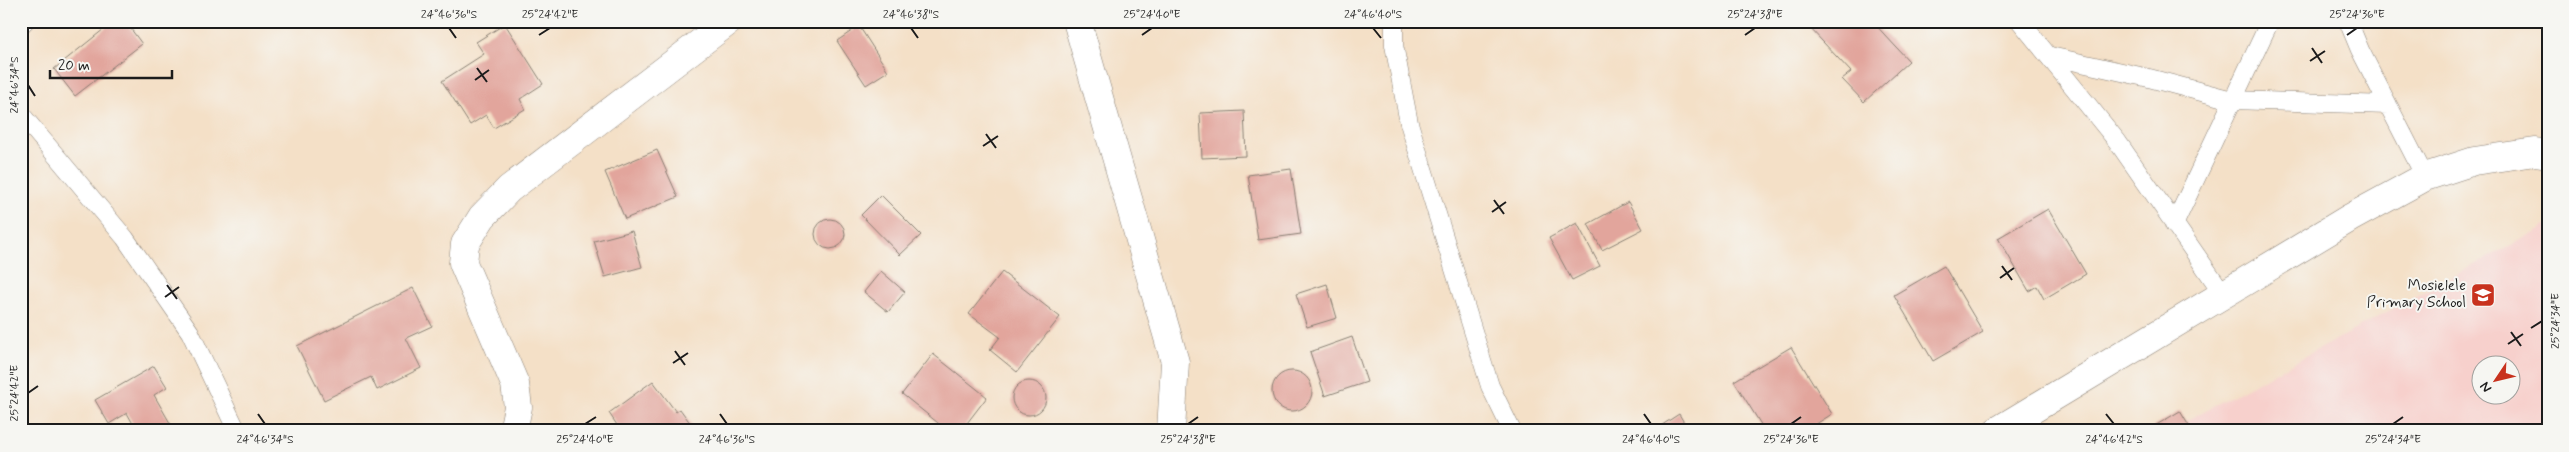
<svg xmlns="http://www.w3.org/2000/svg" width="2569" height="452" font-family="Mynerve,sans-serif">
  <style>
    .built { fill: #f7d0cc; fill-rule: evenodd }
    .building { fill: #e2a59c }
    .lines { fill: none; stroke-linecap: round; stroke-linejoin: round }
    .service-casing { stroke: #887e72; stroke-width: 19 }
    .minor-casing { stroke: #887e72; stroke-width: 29 }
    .service { stroke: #fff; stroke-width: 18 }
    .minor { stroke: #fff; stroke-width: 28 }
    .ticks { fill: none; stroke: #1c1c1c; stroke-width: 2 }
    .labels { text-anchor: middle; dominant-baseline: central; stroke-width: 4; stroke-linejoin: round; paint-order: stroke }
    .poi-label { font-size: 15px; fill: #1c1c1c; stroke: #f6f6f2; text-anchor: end }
    .neatline { fill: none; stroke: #1c1c1c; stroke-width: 2 }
    .ticks-label { font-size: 12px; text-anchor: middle; fill: #1c1c1c }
  </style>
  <rect width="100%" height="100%" fill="#f6f6f2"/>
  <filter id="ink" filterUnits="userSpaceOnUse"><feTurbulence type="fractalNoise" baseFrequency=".02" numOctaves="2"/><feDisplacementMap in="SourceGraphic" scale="10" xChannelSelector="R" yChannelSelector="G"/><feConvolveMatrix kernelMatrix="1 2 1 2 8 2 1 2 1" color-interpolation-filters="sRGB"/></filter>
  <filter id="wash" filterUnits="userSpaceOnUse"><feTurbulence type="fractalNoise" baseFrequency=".0096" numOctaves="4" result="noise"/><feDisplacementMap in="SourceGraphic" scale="20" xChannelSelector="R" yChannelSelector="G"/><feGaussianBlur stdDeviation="1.12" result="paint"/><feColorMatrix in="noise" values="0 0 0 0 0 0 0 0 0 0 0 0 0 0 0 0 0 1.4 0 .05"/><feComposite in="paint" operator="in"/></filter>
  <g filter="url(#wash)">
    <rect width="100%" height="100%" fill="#f4e0c7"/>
    <path class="built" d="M2548 225V431H2167ZM2482 364H2512V394H2482Z"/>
    <g id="blocks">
      <path class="building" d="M114 21H125L142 44 75 96 54 69Z
        M1816 21H1872L1909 61 1864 102 1842 79 1851 72 1809 27Z
        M505 24 543 84 520 99 525 109 494 128 486 115 470 125 442 81 484 54 476 42Z
        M859 26 888 71 866 85 837 41Z
        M1244 111 1246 156 1202 158 1200 113Z
        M657 150 678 197 625 219 605 172Z
        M1291 169 1301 234 1258 240 1248 175Z
        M881 195 921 235 900 255 861 215Z
        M1628 202 1643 229 1602 250 1588 224Z
        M2048 209 2086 274 2044 299 2037 286 2029 291 1998 238Z
        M815 234a15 15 0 1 1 30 0a15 15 0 1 1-30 0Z
        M1577 223 1600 266 1572 280 1549 238Z
        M632 231 642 267 605 277 594 241Z
        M1944 266 1983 332 1933 361 1894 295Z
        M881 271 905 292 888 312 864 292Z
        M1002 272 1060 317 1017 372 990 350 1000 337 969 314Z
        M1327 284 1337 318 1307 327 1296 294Z
        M413 288 432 326 406 338 421 368 377 390 371 377 324 400 297 346Z
        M1352 337 1367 382 1325 396 1310 352Z
        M1791 347 1832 414 1805 431H1765L1734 381Z
        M933 354 987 397 961 431H948L902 394Z
        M154 366 167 387 154 395 174 430 137 431 127 413 109 424 95 400Z
        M1272 391a20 20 0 1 1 40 0a20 20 0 1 1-40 0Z
        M1012 398a17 17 0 1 1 34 0a17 17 0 1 1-34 0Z
        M653 381 676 412 680 409 696 431H621L609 413Z
        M2180 411 2192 431H2155L2153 427Z
        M1679 414 1689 431H1653Z"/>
    </g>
  </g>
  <g filter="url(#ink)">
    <use href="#blocks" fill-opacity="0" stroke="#887e72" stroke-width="1"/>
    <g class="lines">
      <defs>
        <path id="service" d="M1394 21V45L1409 123 1490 386 1512 431
          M2020 21 2117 141 2224 295
          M2348 21 2360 50 2425 177
          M21 25 25 21
          M2050 56 2149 78 2232 100 2388 105
          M21 114 125 238 190 332 237 431
          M2174 225 2270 21"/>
        <path id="minor" d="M1077 21 1175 362 1171 431
          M513 431 518 407 515 384 463 263 465 244 482 217 509 189 729 21
          M1997 431 2350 218 2425 177 2474 161 2535 152 2548 154"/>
      </defs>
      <use href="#service" class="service-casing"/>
      <use href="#minor" class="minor-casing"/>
      <use href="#service" class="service"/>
      <use href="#minor" class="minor"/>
    </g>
  </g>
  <path class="ticks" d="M449 28 456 38M911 28 918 38M1373 28 1381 38M539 35 550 28M1142 35 1152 28M1745 35 1755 28M2347 35 2357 28M2312 48 2322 63M2310 61 2325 51M477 68 487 82M475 80 489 70M28 85 35 96M986 134 996 148M983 146 998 136M1494 200 1504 214M1492 212 1506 202M2002 266 2012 280M2000 278 2014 268M167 285 177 299M165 297 179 287M2531 328 2542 321M2511 332 2521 346M2508 344 2523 334M675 351 685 365M673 363 688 353M28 393 38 386M258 414 265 424M720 414 727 424M1644 414 1651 424M2106 414 2114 424M585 424 596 417M1188 424 1198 417M1791 424 1801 417M2393 424 2403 417"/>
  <defs>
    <symbol id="school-square" viewBox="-11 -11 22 22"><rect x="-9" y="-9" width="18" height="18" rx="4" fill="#c8321e" stroke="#f6f6f2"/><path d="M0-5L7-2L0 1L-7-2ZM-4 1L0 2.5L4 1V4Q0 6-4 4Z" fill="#fff"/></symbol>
  </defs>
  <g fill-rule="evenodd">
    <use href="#school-square" x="2469" y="281" width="28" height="28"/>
  </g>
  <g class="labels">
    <g class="poi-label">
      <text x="2466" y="286">Mosielele<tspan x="2466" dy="17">Primary School</tspan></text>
    </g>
  </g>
  <rect width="2569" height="452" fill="none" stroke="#f6f6f2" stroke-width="55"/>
  <g transform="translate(2496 380) rotate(235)"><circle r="24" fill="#f6f6f2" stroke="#9f9f9c"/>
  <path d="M0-4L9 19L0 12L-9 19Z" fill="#c8321e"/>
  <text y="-8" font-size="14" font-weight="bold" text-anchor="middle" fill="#1c1c1c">N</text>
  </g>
  <path d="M50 70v8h122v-8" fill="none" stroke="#1c1c1c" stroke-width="2.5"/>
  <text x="58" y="70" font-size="15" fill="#1c1c1c" stroke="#f6f6f2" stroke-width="4" paint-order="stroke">20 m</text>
  <rect x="28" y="28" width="2514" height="396" class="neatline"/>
  <g class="ticks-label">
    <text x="449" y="18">24°46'36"S</text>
    <text x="550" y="18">25°24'42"E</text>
    <text x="911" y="18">24°46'38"S</text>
    <text x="1152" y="18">25°24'40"E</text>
    <text x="1373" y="18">24°46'40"S</text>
    <text x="1755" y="18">25°24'38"E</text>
    <text x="2357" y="18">25°24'36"E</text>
    <text transform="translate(14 85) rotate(-90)" y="4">24°46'34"S</text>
    <text transform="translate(2555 321) rotate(-90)" y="4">25°24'34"E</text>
    <text transform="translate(14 393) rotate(-90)" y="4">25°24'42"E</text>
    <text x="265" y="443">24°46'34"S</text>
    <text x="585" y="443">25°24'40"E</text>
    <text x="727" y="443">24°46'36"S</text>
    <text x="1188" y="443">25°24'38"E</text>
    <text x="1651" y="443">24°46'40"S</text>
    <text x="1791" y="443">25°24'36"E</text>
    <text x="2114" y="443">24°46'42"S</text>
    <text x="2393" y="443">25°24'34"E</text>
  </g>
</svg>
